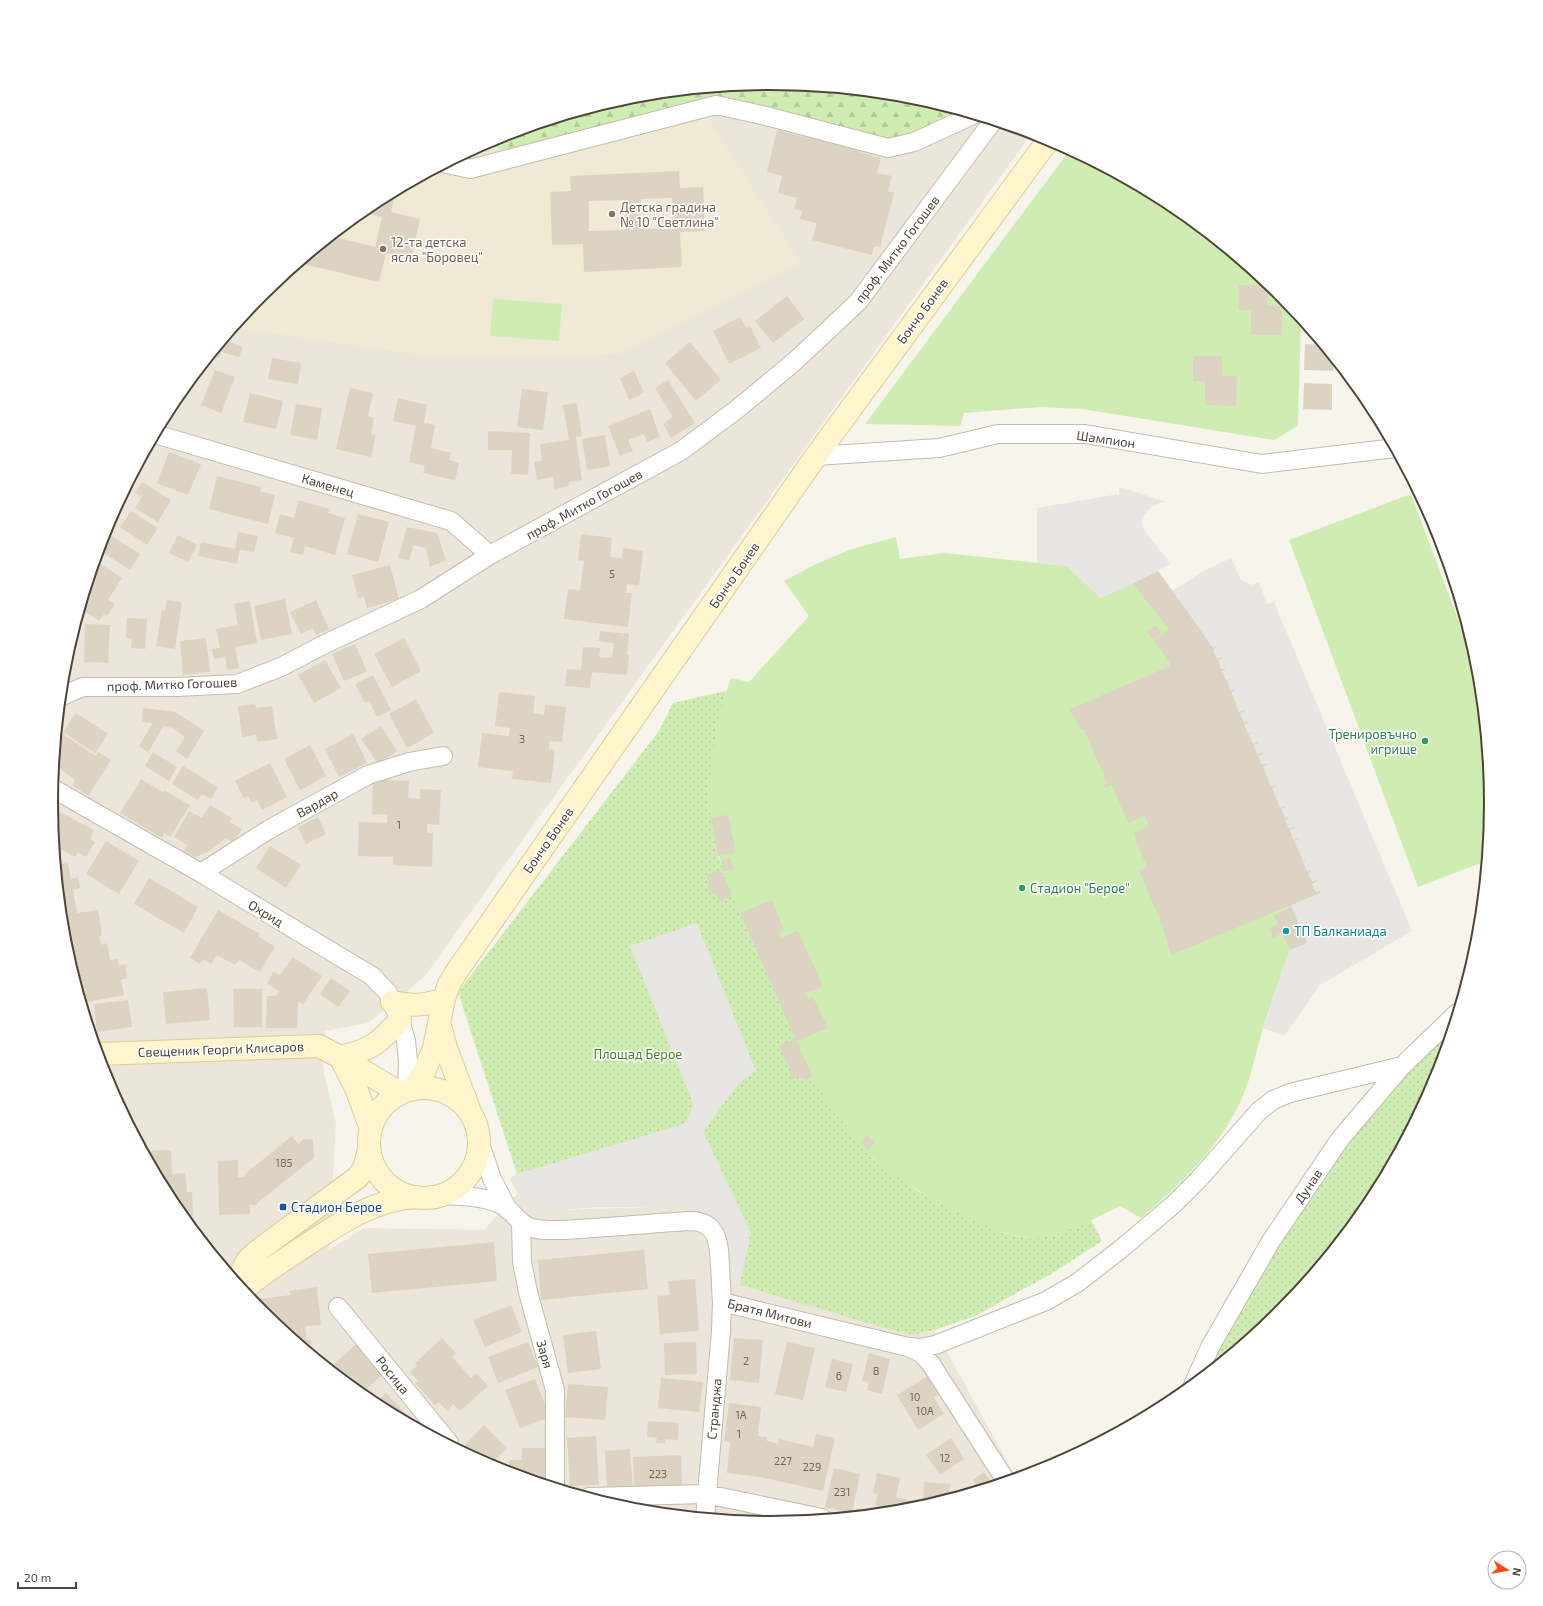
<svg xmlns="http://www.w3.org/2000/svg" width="1543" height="1606" font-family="'Exo 2',sans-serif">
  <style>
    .residential { fill: #ebe6d9 }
    .education { fill: #f0ead4 }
    .forest { fill: url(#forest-firs) }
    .park { fill: url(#park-dots) }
    .pitch { fill: #cfedb2 }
    .parking { fill: #e8e6e3 }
    .building { fill: #dcd3c2; fill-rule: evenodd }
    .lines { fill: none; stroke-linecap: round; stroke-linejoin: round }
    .street-casing { stroke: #c3bcad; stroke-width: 20 }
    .secondary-casing { stroke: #dacb98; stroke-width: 24 }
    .street { stroke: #fff; stroke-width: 18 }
    .secondary { stroke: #fff5cd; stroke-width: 22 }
    .education-dot { fill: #8d6e63; stroke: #fff; stroke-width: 1.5 }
    .leisure-dot { fill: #2e9e5b; stroke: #fff; stroke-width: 1.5 }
    .culture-dot { fill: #0f9aa8; stroke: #fff; stroke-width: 1.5 }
    .transit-dot { fill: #1a4fb4; stroke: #fff; stroke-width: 1.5 }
    .labels { text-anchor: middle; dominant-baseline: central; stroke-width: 3; stroke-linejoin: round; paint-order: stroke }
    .number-label { font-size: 11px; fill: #70685a }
    .education-label { font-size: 13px; fill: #785e54; stroke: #fff; text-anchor: start }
    .street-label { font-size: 13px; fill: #4c4538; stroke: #fff }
    .leisure-label { font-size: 13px; fill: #27864d; stroke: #fff; text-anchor: end }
    .culture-label { font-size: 13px; fill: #0d838f; stroke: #fff; text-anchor: start }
    .park-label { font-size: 13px; fill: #448425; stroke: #fff }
    .transit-label { font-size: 13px; fill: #164399; stroke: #fff; text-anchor: start }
    .rim { fill: none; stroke: #4c4538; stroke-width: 2 }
  </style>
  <defs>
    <pattern id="forest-firs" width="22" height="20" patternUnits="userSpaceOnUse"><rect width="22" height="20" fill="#cfedb2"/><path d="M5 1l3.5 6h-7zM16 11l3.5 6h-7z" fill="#b3cd9a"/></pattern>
    <pattern id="park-dots" width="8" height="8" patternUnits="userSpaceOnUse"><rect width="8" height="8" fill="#cfedb2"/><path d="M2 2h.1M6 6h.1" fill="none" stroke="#b3cd9a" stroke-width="1.8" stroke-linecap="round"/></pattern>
  </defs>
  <rect width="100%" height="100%" fill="#f6f4eb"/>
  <path class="residential" d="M727 97 813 126 969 114 1032 133 424 977 368 1023 325 1031 323 1068 336 1123 329 1250 364 1228 484 1230 518 1193 537 1205 556 1210 687 1206 696 1208 708 1218 724 1284 740 1285 913 1335 935 1330 1016 1478 912 1510 771 1523 631 1510 496 1469 371 1402 262 1312 172 1203 106 1079 65 943 51 803 65 662 106 527 173 403 262 293 371 204 479 146Z"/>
  <path class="education" d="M698 103 801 263 619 354 436 357 250 330 235 327 262 293 371 204 451 162 461 165Z"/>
  <path class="forest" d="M772 83 912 96 969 114 911 139 878 140 813 126 727 97 527 151 479 146 496 137 631 96Z"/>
  <path class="park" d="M726 691 713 755 710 798 718 856 740 913 812 1076 836 1113 872 1158 919 1192 1002 1232C1012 1235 1024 1239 1035 1238 1055 1236 1073 1227 1091 1220L1102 1241 1051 1274 975 1316 935 1330 913 1335 888 1329 740 1285 724 1284 708 1218 696 1208 687 1206 594 1207 556 1210 537 1205 518 1193 510 1179 517 1174 458 992 659 731 673 703Z
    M1452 1028 1437 1079 1370 1203 1281 1313 1207 1374 1246 1297 1322 1179 1362 1123Z"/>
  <path class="pitch" d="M1070 150 1172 204 1281 294 1301 317 1298 426 1274 440 1082 409 1041 407 964 413 960 426 865 424Z
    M493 299 562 304 559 341 490 336Z
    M1411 494 1480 678 1492 803 1486 861 1418 887 1289 540Z
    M896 537 900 559 945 553 1067 566 1101 598 1158 571 1192 618 1212 648 1216 647V648L1213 650 1220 658 1222 669 1225 668V670L1230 680 1227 681 1234 691 1235 701 1238 700 1240 712 1242 711 1248 723 1245 724 1248 733 1252 732V733L1249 735 1256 743 1267 776 1270 775V776L1267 777 1274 785 1279 796V797L1276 799C1286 810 1292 825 1294 840L1297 838V840L1294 841 1298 850 1301 849V851L1299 852 1303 861 1306 860V861L1303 862 1310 870 1319 892 1307 943 1290 950C1281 976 1271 1002 1263 1028 1256 1051 1252 1076 1242 1098 1221 1146 1181 1184 1141 1218L1120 1206C1097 1217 1058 1239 1034 1238 1009 1238 977 1222 955 1211 926 1196 899 1180 874 1159 865 1152 858 1140 851 1132 838 1116 826 1100 816 1083 795 1046 783 1007 766 970 744 921 719 873 711 820 705 781 717 715 731 678L749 682 809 616 784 581 816 564 852 549Z"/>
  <path class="parking" d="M1119 487 1167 502 1159 503 1149 509 1143 518 1142 523 1144 530 1171 564 1133 584 1101 598 1067 566 1037 563V508L1119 494Z
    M1231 558 1241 580 1252 585 1259 582 1267 604 1274 602 1412 931 1320 985 1284 1036 1263 1028 1290 950 1307 943 1291 905 1319 892 1316 893 1312 884 1315 881 1312 882 1308 873 1310 870 1307 872 1303 862 1306 861H1303L1299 852 1301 850 1298 851 1294 841 1297 839 1293 840 1290 830 1292 828 1289 829 1285 820 1288 818H1285L1281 809 1283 807 1280 808 1276 799 1279 796 1276 797 1272 788 1274 785 1271 787 1267 777 1270 776H1267L1258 756 1261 755 1260 753 1257 755 1254 745 1256 743 1253 744 1249 735 1252 733 1248 734 1244 724 1247 723V721L1244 723 1240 713 1243 712H1239L1236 703 1238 700 1235 701 1231 692 1234 690 1230 691 1227 681 1230 680H1226L1222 671 1225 669 1221 670 1218 660 1220 658 1217 659 1213 650 1216 648H1213L1172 591 1202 572Z
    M697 923 756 1071 739 1083 703 1132 751 1232 740 1285 724 1284 708 1218 696 1208 687 1206 594 1207 556 1210 537 1205 518 1193 510 1179 517 1174 684 1124 694 1106 630 946Z"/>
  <path class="building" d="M777 130 817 140V137L861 148 860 152 881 158 877 173 892 176 888 191 894 193 880 247 874 246 872 255 812 240 817 223 800 219 802 211 794 209 797 198 778 193 782 176 767 172Z
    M679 171 680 188 703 187 705 231 680 232 682 267 584 272 583 244 552 245 550 192 571 191 570 176ZM672 198 673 229H641V199ZM624 200 625 230 589 231V201Z
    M392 193 395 194 391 212 420 219 411 259 386 253 379 282 299 263 341 229 339 238 375 247 382 217 361 212 371 204Z
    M1239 285 1267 286V305L1282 306V335H1251V310H1238Z
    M787 296 804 319 773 343 755 321Z
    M740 317 746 328 750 326 761 348 729 364 713 331Z
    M224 340 243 347 239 357 222 352 218 358 212 355Z
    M690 342 721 380 696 401 665 363Z
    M1305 344 1323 345 1333 357V371L1304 370Z
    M1193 356H1222V376H1237L1236 406 1205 405V381H1193Z
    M272 358 301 363 298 384 268 379Z
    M215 370 235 377 221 413 201 405Z
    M634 371 644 393 629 400 620 378Z
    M193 378 182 395 180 393Z
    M668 380 695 423 671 438 663 424 673 417 655 388Z
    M1304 383 1332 384V410L1303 409Z
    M350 388 373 393 368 416 374 418 371 434 376 435 371 457 336 449Z
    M522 389 548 392 543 430 517 427Z
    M250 393 283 401 276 429 243 422Z
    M398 398 427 405 424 423 435 425 431 448 451 453 449 460 459 463 455 480 423 473 425 466 409 462 416 426 393 421Z
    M577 403 582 436 576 437 582 480 568 482 569 486 554 489 553 477 537 480 534 462 542 461 540 444 569 440 563 405Z
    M296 404 322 408 317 440 290 435Z
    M650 409 660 437 647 442 644 434 628 440 633 451 620 456 608 426Z
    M488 431 530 433 528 475 511 474 512 450H488Z
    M605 435 610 466 587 470 582 439Z
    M169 452 201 464 188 495 157 483Z
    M217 476 261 487 260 491 275 495 268 524 209 509Z
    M142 482 171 500 158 522 135 508 142 497 135 493Z
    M299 500 329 509 328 513 345 518 335 555 305 546 303 555 290 552 294 538 275 533 280 514 294 518Z
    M131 511 158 528 147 545 120 527Z
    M358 514 389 522 378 562 347 554Z
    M407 527 437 533 446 560 430 567 426 548 414 545 409 560 398 558Z
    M106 532 140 554 130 570 99 550Z
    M238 532 258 536 254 552 240 550 237 564 198 556 201 542 235 549Z
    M581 534 612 538 610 557 622 558 623 548 643 551 639 586 627 584 626 593H632L628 627 564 619 568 589 580 590 584 561 578 560Z
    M178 535 197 545 188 562 169 553Z
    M96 561 122 578 108 600 115 604 107 616 104 614 99 621 81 609Z
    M390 565 399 599 367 608 364 597 358 598 352 575Z
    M1158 571 1192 618 1213 648 1216 647V648L1213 650 1217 659 1222 657 1223 658 1218 660 1221 670 1225 668V670L1222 671 1226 680 1229 679 1230 680 1227 681 1230 691 1234 689V691L1231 692 1239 712 1245 710V711L1240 713 1244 723 1247 721 1248 723 1244 724 1248 734 1252 732V733L1249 735 1253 744 1258 742 1259 743 1254 745 1257 755 1263 752V754L1258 756 1262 765 1267 763 1268 764 1263 767 1271 787 1274 785 1275 787 1272 788 1280 808 1285 806 1286 807 1281 809 1285 818 1287 817 1288 819 1285 820 1289 829 1294 827 1295 828 1290 830 1293 840 1299 838V839L1294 841 1303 861 1306 860V861L1303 862 1307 872 1310 870 1311 872 1308 873 1312 882 1317 880V881L1312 884 1316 893 1320 891V893L1171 955 1162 925 1139 870 1147 867 1133 833 1149 826 1145 816 1128 823 1112 785 1105 788 1104 785 1107 783 1084 729 1081 730 1070 709 1170 666 1169 661 1154 641 1169 629 1133 584Z
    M285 599 292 634 261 640 254 606Z
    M167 600 182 602 175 649 156 646 162 610 165 611Z
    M316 600 329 629 316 635 313 628 301 634 290 612Z
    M250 601 257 643 235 647 239 668 227 670 225 657 214 659 212 649 220 648 216 629 238 625 234 604Z
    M127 618 147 619 145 649 131 648 132 638H126Z
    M85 624 110 625 108 663 84 662Z
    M1156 625 1162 634 1153 640 1147 632Z
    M600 631 629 634 627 655H629L627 675 592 672 590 688 565 686 567 669 581 670 583 647 600 648 599 657 612 658 614 643 599 641Z
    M206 638 210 672 183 675 180 641Z
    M404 638 421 671 392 687 374 654Z
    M355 644 367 671 344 681 332 654Z
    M325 660 341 688 314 703 298 675Z
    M373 675 391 710 377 717 369 701 365 703 355 684Z
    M499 692 535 696 533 713 544 715 545 705 566 707 562 742 549 741V749L555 750 551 783 512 779 513 771 478 767 482 733 509 736 510 728 495 726Z
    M416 699 434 733 407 748 389 714Z
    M255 704 256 708 272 706 277 739 257 742 256 735 242 737 238 706Z
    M143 708 175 712 204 731 187 759 176 751 185 737 172 728 164 726 148 752 139 746 153 723 142 722Z
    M76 713 108 734 95 753 63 732Z
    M381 726 397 751 378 764 361 739Z
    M61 733 96 756 98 752 111 760 88 796 72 785 75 780 55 765 57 739Z
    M353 734 367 763 339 777 325 749Z
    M310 745 326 776 300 790 284 759Z
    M153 752 177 767 169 781 145 766Z
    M270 763 287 797 262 810 257 800 252 803 248 796 244 798 235 781Z
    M183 766 218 787 211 799 202 794 198 800 172 784Z
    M141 779 163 792 164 790 190 805 170 837 164 833 162 838 120 813Z
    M373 779 409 781 408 798 420 799V789L441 790 439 825 427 824V833H433L432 867 393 865V857L358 856 359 822 387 823V815L372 814Z
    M210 805 232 818 230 822 242 829 234 843 226 838 208 852 195 857 184 851 187 845 174 837 189 811 202 818Z
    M58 811 94 830 90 839 95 842 86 857 78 852 75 857 55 846 53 822Z
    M728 815 736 853 718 856 711 818Z
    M318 817 326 834 306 844 298 827Z
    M106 841 139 861 119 894 86 874Z
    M270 846 301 865 286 888 256 868Z
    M730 858 734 869 723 872 721 861Z
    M68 863 71 879 78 877 80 888 73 890 77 913 98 910 102 935 99 936 101 945 107 943 110 960 118 959 119 966 125 964 127 978 121 980 124 995 83 1003 65 943 57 865Z
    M716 871 722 872 732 895 729 898H725L723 901 719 900 717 896 708 890 707 887 709 884 707 876Z
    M149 878 198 907 184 933 134 904Z
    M772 900 784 930 779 933 781 938 798 931 823 986 805 993 808 999 813 997 828 1028 797 1041 812 1076 807 1079 797 1077 791 1080 790 1069 779 1046 795 1038 740 913Z
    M1291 907 1307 943 1290 950 1282 933 1273 938 1269 928 1278 924 1274 915Z
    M218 910 260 934 259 937 275 947 260 972 239 960 235 965 217 955 211 964 203 959 200 964 190 958Z
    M293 957 322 976 303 1004 298 1001 297 1028H266L267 996H276L279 991 267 984 273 972 280 975Z
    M331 978 350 991 338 1007 320 994Z
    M207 988 210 1020 166 1024 163 992Z
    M233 989H262V1027H234Z
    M128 1000 132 1027 97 1032 94 1004Z
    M867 1135 874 1142 868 1150 860 1142Z
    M292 1136 298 1144 304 1139H313L314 1158 257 1203V1205H250V1214L219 1215 218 1161 238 1160V1177H245V1174Z
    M171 1150 172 1174 185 1173 187 1192H192L193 1216H183L172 1203 144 1151Z
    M494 1242 497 1281 372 1293 368 1254Z
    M644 1250 648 1289 541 1300 538 1260Z
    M695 1279 699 1331 660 1334 657 1296 670 1295 668 1281Z
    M317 1287 321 1325 305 1326 307 1340H311V1353L262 1312 259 1299 291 1295 289 1291Z
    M511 1305 522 1332 485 1347 473 1320Z
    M596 1331 601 1369 568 1373 563 1335Z
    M442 1338 456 1353 452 1357 471 1378 476 1373 488 1386 460 1411 453 1404 447 1411 439 1402 435 1405 415 1383 418 1381 410 1372 417 1366 415 1363Z
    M734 1338 763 1340 759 1383 730 1380Z
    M528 1342 538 1367 498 1383 488 1357Z
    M696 1342 697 1374 665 1375 664 1343Z
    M787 1342 815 1348 803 1400 775 1394Z
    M357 1343 384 1373 361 1394 330 1368Z
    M869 1353 890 1359 882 1394 867 1390 869 1382 862 1381Z
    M832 1359 853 1364 846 1392 825 1387Z
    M928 1376 939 1394 934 1397 944 1414 918 1430 897 1395Z
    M661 1378 703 1382 699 1412 658 1408Z
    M535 1379 550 1417 520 1428 505 1390Z
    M568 1384 608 1387 605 1420 565 1417Z
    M386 1393 419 1427V1428L374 1404Z
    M729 1403 761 1407 758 1436 767 1437V1441L778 1444 779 1439 813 1447 816 1434 835 1438 823 1491 761 1477 727 1473 730 1442 724 1441Z
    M648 1421 679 1423 678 1440 665 1439V1443H656L657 1438 647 1437Z
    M484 1425 507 1448 493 1462 488 1456 482 1461 465 1445Z
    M596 1436 599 1485 570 1486 567 1438Z
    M951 1438 964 1459 940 1475 926 1455Z
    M522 1448H548L547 1484 509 1473V1460H522Z
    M630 1449 633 1489 607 1490 605 1451Z
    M681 1455 682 1489 634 1491 633 1457Z
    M834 1468 860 1474 852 1513 825 1507Z
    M984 1472 993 1485 972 1491 970 1489 976 1485 973 1480Z
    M877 1473 900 1478 896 1497 917 1502 915 1509 888 1512 889 1508 875 1505 878 1494 873 1493Z
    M924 1482 950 1484 949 1497H953L923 1506Z
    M723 1515 759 1519 758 1522 722 1519Z"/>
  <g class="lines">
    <defs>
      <path id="street" d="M447 164 470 169 716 105 762 115 888 148 914 142 973 115
        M155 434 451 521 490 555
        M816 456 939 448 998 434H1085L1262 464 1395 448
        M62 696 83 687H177L237 684 281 667 325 644 421 599 490 555 681 451 736 410 794 362 858 302 993 121
        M52 788 201 873 372 976 388 993 400 1020 406 1041 408 1061 407 1091
        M201 873 268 830 368 775 409 762 443 756
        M479 1141 492 1179 508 1210
        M442 1195C461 1196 485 1196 502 1205 516 1213 518 1226 537 1229 555 1232 574 1229 592 1228 625 1226 657 1223 690 1221 719 1221 719 1245 720 1267 721 1279 721 1290 722 1302L908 1347 921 1353 931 1364 1006 1481
        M521 1222 522 1262 528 1292 555 1390V1487
        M338 1307 449 1443
        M909 1347 920 1348 935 1345 1046 1301 1077 1283 1121 1249 1174 1204 1199 1179 1259 1111 1273 1100 1290 1093 1402 1066
        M1193 1385 1210 1347 1271 1241 1340 1139 1402 1066 1457 1013
        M589 1497 706 1494 822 1518
        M705 1517 721 1331 722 1302"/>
      <path id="secondary" d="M392 1002C412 1006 424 1006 444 999
        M440 1026 447 1051 469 1109
        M98 1054 319 1046 340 1057 400 1093
        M340 1057 356 1088 371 1129
        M340 1057C371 1050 379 1043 400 1020
        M369 1143a55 55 0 1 1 110 0a55 55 0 1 1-110 0Z
        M413 1089 424 1072 434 1048 444 999 449 984 457 971 816 456 1049 139
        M236 1281 248 1260 259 1250 358 1177 364 1168 369 1150
        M244 1290C259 1275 278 1264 296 1252 333 1228 368 1201 414 1197"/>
    </defs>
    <use href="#street" class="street-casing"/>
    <use href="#secondary" class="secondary-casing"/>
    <use href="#street" class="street"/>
    <use href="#secondary" class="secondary"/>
  </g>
  <g class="education-dot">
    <circle cx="612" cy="214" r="4"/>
    <circle cx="383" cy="249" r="4"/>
  </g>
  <g class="leisure-dot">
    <circle cx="1425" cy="741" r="4"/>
    <circle cx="1022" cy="888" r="4"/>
  </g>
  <circle class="culture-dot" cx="1286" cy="931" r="4"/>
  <rect class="transit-dot" x="279" y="1203" width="8" height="8" rx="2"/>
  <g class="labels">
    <g class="number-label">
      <text x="612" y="573">5</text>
      <text x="522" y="738">3</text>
      <text x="399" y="824">1</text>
      <text x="284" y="1162">185</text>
      <text x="746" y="1360">2</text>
      <text x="876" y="1370">8</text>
      <text x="839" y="1375">6</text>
      <text x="915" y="1396">10</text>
      <text x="925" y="1410">10A</text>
      <text x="741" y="1414">1А</text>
      <text x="739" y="1433">1</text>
      <text x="945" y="1457">12</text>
      <text x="783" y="1460">227</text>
      <text x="812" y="1466">229</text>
      <text x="658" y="1473">223</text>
      <text x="842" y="1491">231</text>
    </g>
    <g class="education-label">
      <text x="620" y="207">Детска градина<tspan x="620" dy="15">№ 10 "Светлина"</tspan></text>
      <text x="391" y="242">12-та детска<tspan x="391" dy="15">ясла "Боровец"</tspan></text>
    </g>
    <g class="street-label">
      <text transform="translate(897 249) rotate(-53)">проф. Митко Гогошев</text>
      <text transform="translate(922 311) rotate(-54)">Бончо Бонев</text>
      <text transform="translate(1106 439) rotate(8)">Шампион</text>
      <text transform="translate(328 485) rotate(16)">Каменец</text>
      <text transform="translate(584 504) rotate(-29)">проф. Митко Гогошев</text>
      <text transform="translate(734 575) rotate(-55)">Бончо Бонев</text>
      <text transform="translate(172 684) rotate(-2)">проф. Митко Гогошев</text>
      <text transform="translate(317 803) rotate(-29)">Вардар</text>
      <text transform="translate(548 840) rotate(-55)">Бончо Бонев</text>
      <text transform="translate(266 913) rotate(31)">Охрид</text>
      <text transform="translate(221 1049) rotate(-2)">Свещеник Георги Клисаров</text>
      <text transform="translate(1308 1186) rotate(-56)">Дунав</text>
      <text transform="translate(770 1313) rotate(14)">Братя Митови</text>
      <text transform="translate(545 1354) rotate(74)">Заря</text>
      <text transform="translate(393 1375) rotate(51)">Росица</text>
      <text transform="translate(714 1409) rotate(-85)">Странджа</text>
    </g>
    <g class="leisure-label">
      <text x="1417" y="734">Тренировъчно<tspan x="1417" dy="15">игрище</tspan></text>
      <text x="1030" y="888" text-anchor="start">Стадион "Берое"</text>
    </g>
    <g class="culture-label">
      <text x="1294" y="931">ТП Балканиада</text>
    </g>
    <g class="park-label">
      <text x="638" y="1054">Площад Берое</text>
    </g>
    <g class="transit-label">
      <text x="291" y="1207">Стадион Берое</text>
    </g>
  </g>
  <path d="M0 0H1543V1606H0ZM58 803a713 713 0 1 1 1426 0a713 713 0 1 1-1426 0Z" fill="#fff" fill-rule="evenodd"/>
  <path class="rim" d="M58 803a713 713 0 1 1 1426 0a713 713 0 1 1-1426 0Z"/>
  <g transform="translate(1507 1570) rotate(101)"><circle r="19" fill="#ffffff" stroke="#b7b5af"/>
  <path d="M0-3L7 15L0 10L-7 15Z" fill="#ff471a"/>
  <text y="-6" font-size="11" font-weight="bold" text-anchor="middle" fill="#4c4538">N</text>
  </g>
  <path d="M18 1582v6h58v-6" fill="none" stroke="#4c4538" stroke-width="2"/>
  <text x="24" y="1582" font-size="12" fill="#4c4538" stroke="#ffffff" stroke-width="3" paint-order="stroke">20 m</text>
</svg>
